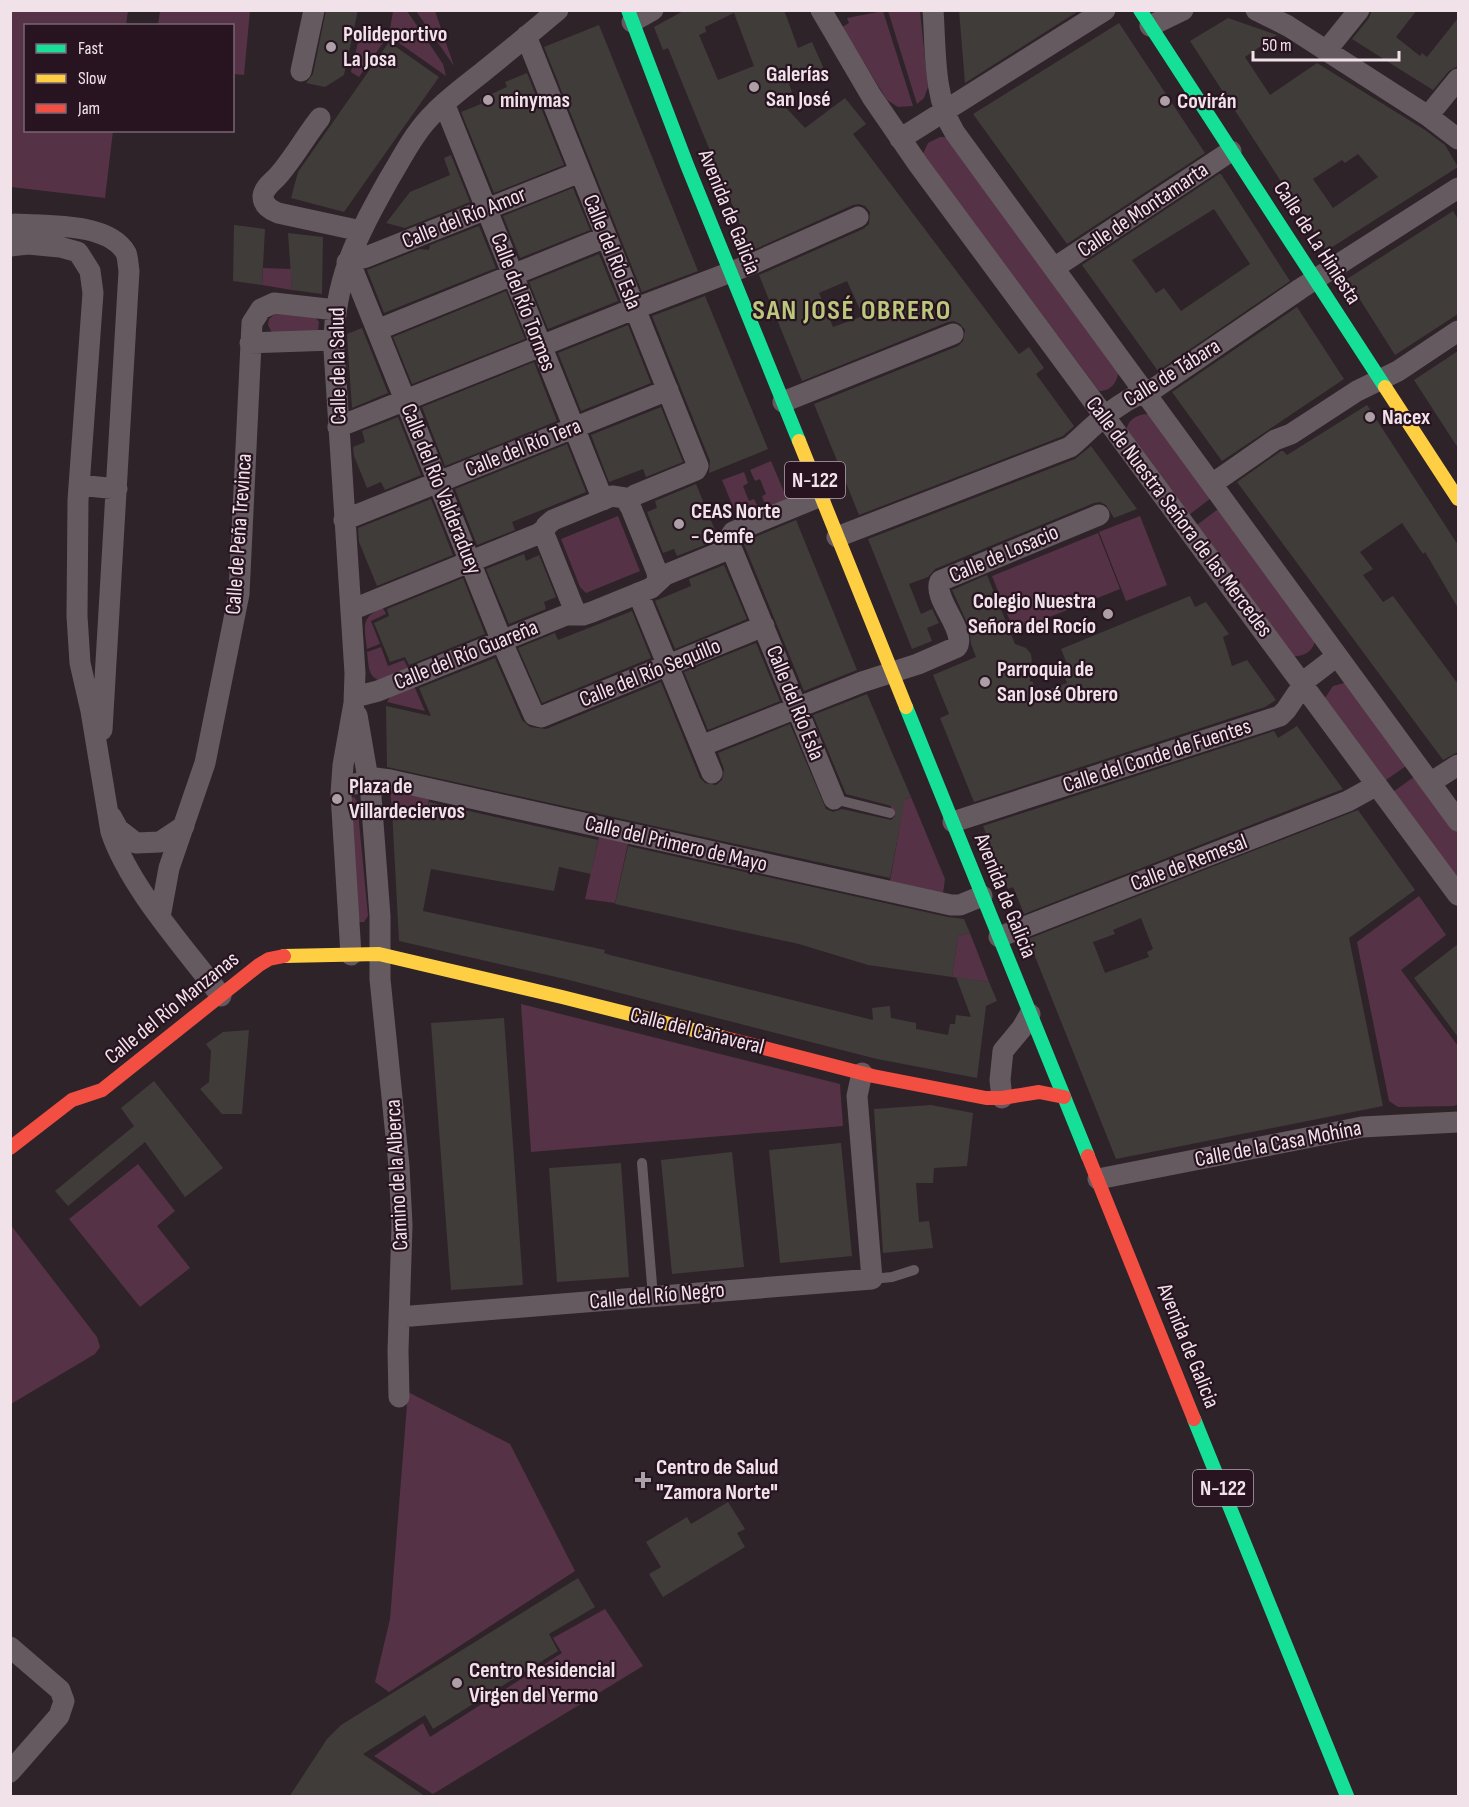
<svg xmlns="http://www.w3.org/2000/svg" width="1469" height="1807" font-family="'Sofia Sans Condensed',sans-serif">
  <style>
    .green { fill: #563246 }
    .building { fill: #403c3a; fill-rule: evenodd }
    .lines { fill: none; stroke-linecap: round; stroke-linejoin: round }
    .lane { stroke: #645a5f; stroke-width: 10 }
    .street { stroke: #645a5f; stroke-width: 21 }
    .fast { stroke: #16e098; stroke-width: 14 }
    .slow { stroke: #ffcf43; stroke-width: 14 }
    .jam { stroke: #f24e42; stroke-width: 14 }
    .poi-dot { fill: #ad9fa6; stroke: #281420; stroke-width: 2 }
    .labels { text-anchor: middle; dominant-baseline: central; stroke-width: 4.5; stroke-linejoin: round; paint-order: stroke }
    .shield { fill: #281420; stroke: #b5a4ad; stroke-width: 1.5 }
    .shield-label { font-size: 21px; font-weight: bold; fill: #f1e2ea }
    .poi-label { font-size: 22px; font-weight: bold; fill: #f1e2ea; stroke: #281420; text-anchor: start }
    .street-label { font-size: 22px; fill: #f1e2ea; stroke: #281420 }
    .district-label { font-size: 28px; font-weight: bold; letter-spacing: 1.5px; fill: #bbc77b; stroke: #281420 }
  </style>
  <rect width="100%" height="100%" fill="#2e2329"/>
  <path class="green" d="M11 10 128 11 126 25 26 26V130L113 131 105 198 11 187Z
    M160 11H250L244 75 233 74 232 26 158 25Z
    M393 11H407L443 64 446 76 389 36Z
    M416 11H435L454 66Z
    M883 11 913 106 898 107 887 100 842 27 849 23 847 18Z
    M888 11H920L928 87 924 98 917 104Z
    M362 25 383 34 385 40 359 77 351 72Z
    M940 137H945L1119 370C1117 382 1112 391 1099 391L923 154 928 143Z
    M263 268 291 269 292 290 262 285Z
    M277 312 316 318 319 322 318 331 272 333 268 325 269 319Z
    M1145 414 1151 415 1215 495 1185 518 1126 431C1128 420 1135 416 1145 414Z
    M771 461 787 499 766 507 762 496 766 494 760 479 755 481 750 470Z
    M744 472 748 483 743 486 749 501 754 499 759 510 738 519 722 480Z
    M1222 506 1315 642C1311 653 1303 657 1291 656L1193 528Z
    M618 516 640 571 586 593 580 587 561 539Z
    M1140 516 1167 585 1126 601 1099 532Z
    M1098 533 1120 589 1014 631 992 576Z
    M383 608 386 614 371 621 380 644 367 649C365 628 359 617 383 608Z
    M381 647 388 666 404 660 409 670 382 681C367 678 369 665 367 652Z
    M1344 683 1348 684 1406 766 1386 780 1325 698 1333 686Z
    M414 686 425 711 387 702 390 697Z
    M1418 774 1458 829V887L1390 794Z
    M390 790 429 799 427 813 392 810Z
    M354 797 357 801 368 916 364 922H358L351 798Z
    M911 797 945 879 943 893 890 881 901 819 896 818 890 805Z
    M599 837 628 843 615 903 585 899Z
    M1419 896 1446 935 1401 970 1458 1046V1104L1454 1106 1398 1107 1389 1101 1357 942Z
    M970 933 989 982 952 977 958 936Z
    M521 1004 840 1084 843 1126 531 1152Z
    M138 1164 175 1211 157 1226 190 1268 140 1307 69 1219Z
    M10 1224 97 1337 100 1347 95 1354 11 1404Z
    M408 1392 510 1444 575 1571 389 1692 375 1682 390 1619Z
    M605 1609 643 1666 433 1794 374 1756 423 1723 430 1737 562 1653 553 1638Z"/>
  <path class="building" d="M326 10H358L344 75 325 87 306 83 313 74Z
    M685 10H784L798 48 812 42 824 69 789 84 792 92 778 99 805 128 845 98 866 124 853 134 1019 354 1029 347 1044 368 1036 374 1074 426 1072 428 1063 436 859 515 814 404 958 346 963 341 965 330 960 324 954 321 948 322 802 381 759 275 863 229 869 224 870 212 865 206 859 204 853 205 751 251 668 48 663 50 654 27ZM734 13 754 66 718 80 699 35 706 32 705 27ZM847 281 863 316 833 327 819 293Z
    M959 10H1080L965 83Z
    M1372 10H1417L1396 37 1420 56 1422 53 1427 57 1458 18V66L1449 71 1433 90 1393 65 1352 39 1369 18Z
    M1228 18 1277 35 1245 57 1270 95 1317 63 1425 130 1445 145 1458 167 1326 251 1190 41ZM1358 154 1378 177 1333 208 1313 179 1342 160 1345 163Z
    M1119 23 1205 153 1067 244 973 114Z
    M599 25 698 271 642 292 544 47Z
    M389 42 439 77 344 212 291 198 298 172Z
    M527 73 564 165 494 193 461 112 481 104 480 99 507 87 505 82Z
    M451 155 470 202 405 228 386 223 410 192 450 175 444 158Z
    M1219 174H1221L1290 281 1158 371 1082 265ZM1214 209 1250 264 1181 311 1164 288 1156 293 1132 260Z
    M573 188 590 230 520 258 503 216Z
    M1453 211 1458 219V314L1395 355 1347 279Z
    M234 225 265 229 262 285 233 281Z
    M479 226 496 268 384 313 367 270 420 249 429 250 430 245Z
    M288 233 323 237 322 294 292 290Z
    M599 254 618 301 548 329 529 282Z
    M506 291 525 339 412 384 393 337Z
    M705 296 768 449 709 473 710 461 652 316Z
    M1297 307 1344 379 1222 461 1172 392Z
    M628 325 651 383 581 411 558 353Z
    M362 328 388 393 352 408 347 334Z
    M1458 351V448L1414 380Z
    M534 362 557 421 445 466 422 407Z
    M1367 405 1458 545V608L1425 552 1423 554 1402 523 1360 552 1373 569 1363 575 1383 602 1393 596 1458 684V752L1443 760 1237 482 1281 451H1283L1287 455Z
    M661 407 683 462 646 477 643 469 609 482 591 435Z
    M398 417 421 475 385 490 381 482 367 488 354 456 353 447 365 442 362 431Z
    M567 444 586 492 512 522 515 530 477 545 455 489Z
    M1091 446 1137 509 1114 518 1106 505 1100 502 1094 503 935 569 928 577 909 584 921 614 932 609 939 623 927 628 932 641 912 649 868 539 1075 459Z
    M696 484 717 535 715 541 677 556 674 549 663 553 647 512 657 508 655 501Z
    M431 499 453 555 377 586 359 542 358 528Z
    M796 520 857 670 804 691 743 542Z
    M524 554 526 561 539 555 556 597 544 602 546 609 509 624 486 569Z
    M724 565 747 619 675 649 655 601 691 586 689 579Z
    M987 575 1015 644 1026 648 1031 654 1032 661 1027 670 1030 677V682L1032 681 1038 693 1067 683 1061 669 1068 666 1061 649 1190 596 1195 607 1206 602 1229 634 1223 637 1232 666 1247 660 1276 700 1265 707 974 802 940 718 949 714 933 675 976 657 971 644 969 627 952 590Z
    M463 578 485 634 409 665 405 657 390 662 374 623 389 616 387 609Z
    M632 611 651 658 542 703 518 648 555 633 558 640Z
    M756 643 780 701 708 730 684 672Z
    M495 658 522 720 530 727 546 729 661 682 700 778 705 783 716 785 722 780 724 769 718 753 790 724 826 809 833 812 842 809 891 820 897 814 895 807 846 794 813 715 867 694 911 797 905 799 890 878 387 767 386 706 431 716 419 688Z
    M1297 726 1343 789 1024 914 1013 887 1008 889 983 826 1274 731 1278 738Z
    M429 802 598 840 591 874 559 867 554 891 431 869 423 911 605 950 604 953 610 955 873 1020 872 1008 890 1006 891 1018 916 1023V1029L948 1035 950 1024H955L956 1015 971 1017 956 977 989 982 997 1001 986 1006 977 1078 877 1059 565 979 399 941 392 810 427 813Z
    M1358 810 1415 890 1349 938 1383 1106 1116 1159 1028 939ZM1141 918 1153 949 1147 952 1149 957 1105 973 1093 942 1115 934 1113 930Z
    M628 846 948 917 964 919 970 933 958 936 952 977 868 965 799 944 615 904Z
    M1458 944V1037L1414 978Z
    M504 1018 523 1285 451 1290 431 1023Z
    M249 1030 242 1114H222L200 1089 209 1082 211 1051 206 1044 223 1032Z
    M154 1081 223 1168 185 1197 145 1142 68 1206 55 1191 134 1126 121 1108Z
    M931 1105 973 1113 967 1166 934 1168 933 1183H916L919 1222 929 1221 933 1248 883 1253 874 1109Z
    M841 1143 852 1256 780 1263 769 1150Z
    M732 1152 744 1267 672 1274 661 1160Z
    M621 1163 629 1277 557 1282 549 1168Z
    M728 1502 745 1529 737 1533 745 1547 663 1597 649 1574 661 1567 646 1542 687 1517 691 1524Z
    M578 1578 595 1607 549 1634 558 1651 433 1729 425 1715 363 1754 426 1797H289L327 1739 341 1725Z"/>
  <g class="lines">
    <path class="lane" d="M834 799 890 813
      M642 1163 653 1297
      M872 1279 892 1277 914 1270"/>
    <path class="street" d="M821 10 872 97 918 164 1458 895
      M933 10C936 50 933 98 955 133L1458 821
      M1256 10 1288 26 1428 116 1458 139
      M632 22 653 10
      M1150 26 1183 10
      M526 36 698 466 696 470 635 495 628 501
      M1326 51 1359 10
      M301 71 314 10
      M444 103 603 500
      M1428 116 1458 79
      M320 118C305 137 293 159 277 177 272 182 264 188 263 196 263 205 270 210 278 213L361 231
      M900 139 1105 10
      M580 172 366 257 347 262 354 273 505 649 534 715 541 717 764 626
      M10 226 15 224C46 226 109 222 126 253 128 258 128 265 129 271L102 730
      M10 246 28 244 60 247 78 252 90 271 93 293 78 500 77 616 80 663 91 711 111 832C130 888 185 948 221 996
      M1054 268 1231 151
      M377 330 606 237
      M250 343 334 340
      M783 402 953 334
      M338 427 626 312 752 264 858 217
      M1212 484 1275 440 1291 434 1357 391 1398 371 1458 331
      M79 485 117 489
      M821 496 733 532 728 540 834 799
      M344 520 668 390
      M837 537 1070 447C1080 439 1088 430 1098 422 1115 407 1133 395 1155 388L1300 289 1458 188
      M638 593 712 773
      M351 610 538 534 545 529
      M576 614 544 534 546 526 553 520 612 496 625 498 631 508 657 572 658 581
      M355 697 378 691 566 615H583L592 612 651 588 665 575 731 548
      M357 715 371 796 380 916V979L399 1166 402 1225 398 1351 399 1397
      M701 746 862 682 918 664 957 647C967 630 932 599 940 581L1099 515
      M1430 783 1458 765
      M355 784 375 778 390 780 951 905H960L982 896
      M111 816 118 829 136 843 160 842 184 826
      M953 822 1280 716 1286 710 1307 679 1337 656
      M160 917 169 868 205 763 239 594 252 323 261 309 274 303 336 310
      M999 937 1348 801 1377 785
      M351 955 341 794 343 765 354 703 355 673 334 350C333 281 356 238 389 179 403 156 415 131 435 112 450 97 468 84 484 71 509 51 533 31 558 10
      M1002 1098 1000 1080 1003 1051 1022 1028 1030 1014
      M1098 1179 1362 1127 1458 1122
      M399 1317 872 1279 857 1096 862 1073
      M10 1647 60 1690 64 1701 59 1716 10 1772"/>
    <path class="fast" d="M628 10 687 165 799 441
      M1140 10 1385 387
      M906 707 1088 1156
      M1194 1419 1347 1796"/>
    <path class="slow" d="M1385 387 1458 499
      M799 441 906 707
      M284 956 379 954 562 997 725 1038"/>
    <path class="jam" d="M725 1038 873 1076 986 1098H1002L1039 1092 1064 1097
      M10 1148 72 1100 102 1090 259 965 269 959 284 956
      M1088 1156 1194 1419"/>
  </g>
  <g class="poi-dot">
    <circle cx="331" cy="47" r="6"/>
    <circle cx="754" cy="87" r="6"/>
    <circle cx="488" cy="100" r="6"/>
    <circle cx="1165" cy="101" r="6"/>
    <circle cx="1370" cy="417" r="6"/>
    <circle cx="679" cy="524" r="6"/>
    <circle cx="1108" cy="614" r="6"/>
    <circle cx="985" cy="682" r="6"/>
    <circle cx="337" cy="799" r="6"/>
    <path d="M640 1471h6v6h6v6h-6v6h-6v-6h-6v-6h6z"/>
    <circle cx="457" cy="1683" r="6"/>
  </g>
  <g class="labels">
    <g class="shield">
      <rect x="785" y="462" width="60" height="36" rx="4.5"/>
      <rect x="1193" y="1470" width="60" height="36" rx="4.5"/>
    </g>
    <g class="shield-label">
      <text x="815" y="480">N-122</text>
      <text x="1223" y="1488">N-122</text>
    </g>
    <g class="poi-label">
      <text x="343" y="34">Polideportivo<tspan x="343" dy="25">La Josa</tspan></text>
      <text x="766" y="74">Galerías<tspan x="766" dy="25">San José</tspan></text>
      <text x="500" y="100">minymas</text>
      <text x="1177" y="101">Covirán</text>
      <text x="1382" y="417">Nacex</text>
      <text x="691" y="511">CEAS Norte<tspan x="691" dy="25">- Cemfe</tspan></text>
      <text x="1096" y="601" text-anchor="end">Colegio Nuestra<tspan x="1096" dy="25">Señora del Rocío</tspan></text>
      <text x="997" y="669">Parroquia de<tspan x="997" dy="25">San José Obrero</tspan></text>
      <text x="349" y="786">Plaza de<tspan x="349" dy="25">Villardeciervos</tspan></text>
      <text x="656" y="1467">Centro de Salud<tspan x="656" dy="25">"Zamora Norte"</tspan></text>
      <text x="469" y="1670">Centro Residencial<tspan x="469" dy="25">Virgen del Yermo</tspan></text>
    </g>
    <g class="street-label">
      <text transform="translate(1143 210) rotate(-34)">Calle de Montamarta</text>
      <text transform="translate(729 212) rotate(68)">Avenida de Galicia</text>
      <text transform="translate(464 218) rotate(-22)">Calle del Río Amor</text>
      <text transform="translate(1317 243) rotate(57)">Calle de La Hiniesta</text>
      <text transform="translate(612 252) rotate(68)">Calle del Río Esla</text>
      <text transform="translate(523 302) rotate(69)">Calle del Río Tormes</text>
      <text transform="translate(338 366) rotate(-91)">Calle de la Salud</text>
      <text transform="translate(1172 373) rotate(-32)">Calle de Tábara</text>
      <text transform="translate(523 448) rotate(-22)">Calle del Río Tera</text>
      <text transform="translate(441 489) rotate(68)">Calle del Río Valderaduey</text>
      <text transform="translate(1179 517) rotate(53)">Calle de Nuestra Señora de las Mercedes</text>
      <text transform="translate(239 534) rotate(-86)">Calle de Peña Trevinca</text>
      <text transform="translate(1004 554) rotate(-23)">Calle de Losacio</text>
      <text transform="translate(466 655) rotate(-22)">Calle del Río Guareña</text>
      <text transform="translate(650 673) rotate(-22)">Calle del Río Sequillo</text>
      <text transform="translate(795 703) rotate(68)">Calle del Río Esla</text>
      <text transform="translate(1157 756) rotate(-18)">Calle del Conde de Fuentes</text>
      <text transform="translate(676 844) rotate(13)">Calle del Primero de Mayo</text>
      <text transform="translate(1189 863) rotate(-21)">Calle de Remesal</text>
      <text transform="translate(1005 896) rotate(68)">Avenida de Galicia</text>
      <text transform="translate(172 1008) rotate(-39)">Calle del Río Manzanas</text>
      <text transform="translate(697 1031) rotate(14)">Calle del Cañaveral</text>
      <text transform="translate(1278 1144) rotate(-11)">Calle de la Casa Mohína</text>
      <text transform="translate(397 1175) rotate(-93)">Camino de la Alberca</text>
      <text transform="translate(657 1296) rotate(-5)">Calle del Río Negro</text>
      <text transform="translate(1188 1346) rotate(68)">Avenida de Galicia</text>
    </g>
    <g class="district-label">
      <text x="852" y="310">SAN JOSÉ OBRERO</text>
    </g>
  </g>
  <rect width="1469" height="1807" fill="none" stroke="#f1e2ea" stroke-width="24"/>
  <rect x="24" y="24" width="210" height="108" fill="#281420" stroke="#786671" stroke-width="1.5"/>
  <rect x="36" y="44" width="30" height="9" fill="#16e098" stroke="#786671" stroke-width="1.5"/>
  <text x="78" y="54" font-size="18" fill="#f1e2ea">Fast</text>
  <rect x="36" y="74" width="30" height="9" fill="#ffcf43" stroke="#786671" stroke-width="1.5"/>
  <text x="78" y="84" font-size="18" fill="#f1e2ea">Slow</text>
  <rect x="36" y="104" width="30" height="9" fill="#f24e42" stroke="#786671" stroke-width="1.5"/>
  <text x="78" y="114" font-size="18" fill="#f1e2ea">Jam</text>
  <path d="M1253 51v9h146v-9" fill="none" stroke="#f1e2ea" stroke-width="3"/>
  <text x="1262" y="51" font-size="18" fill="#f1e2ea" stroke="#281420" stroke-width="4.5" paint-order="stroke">50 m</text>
</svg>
